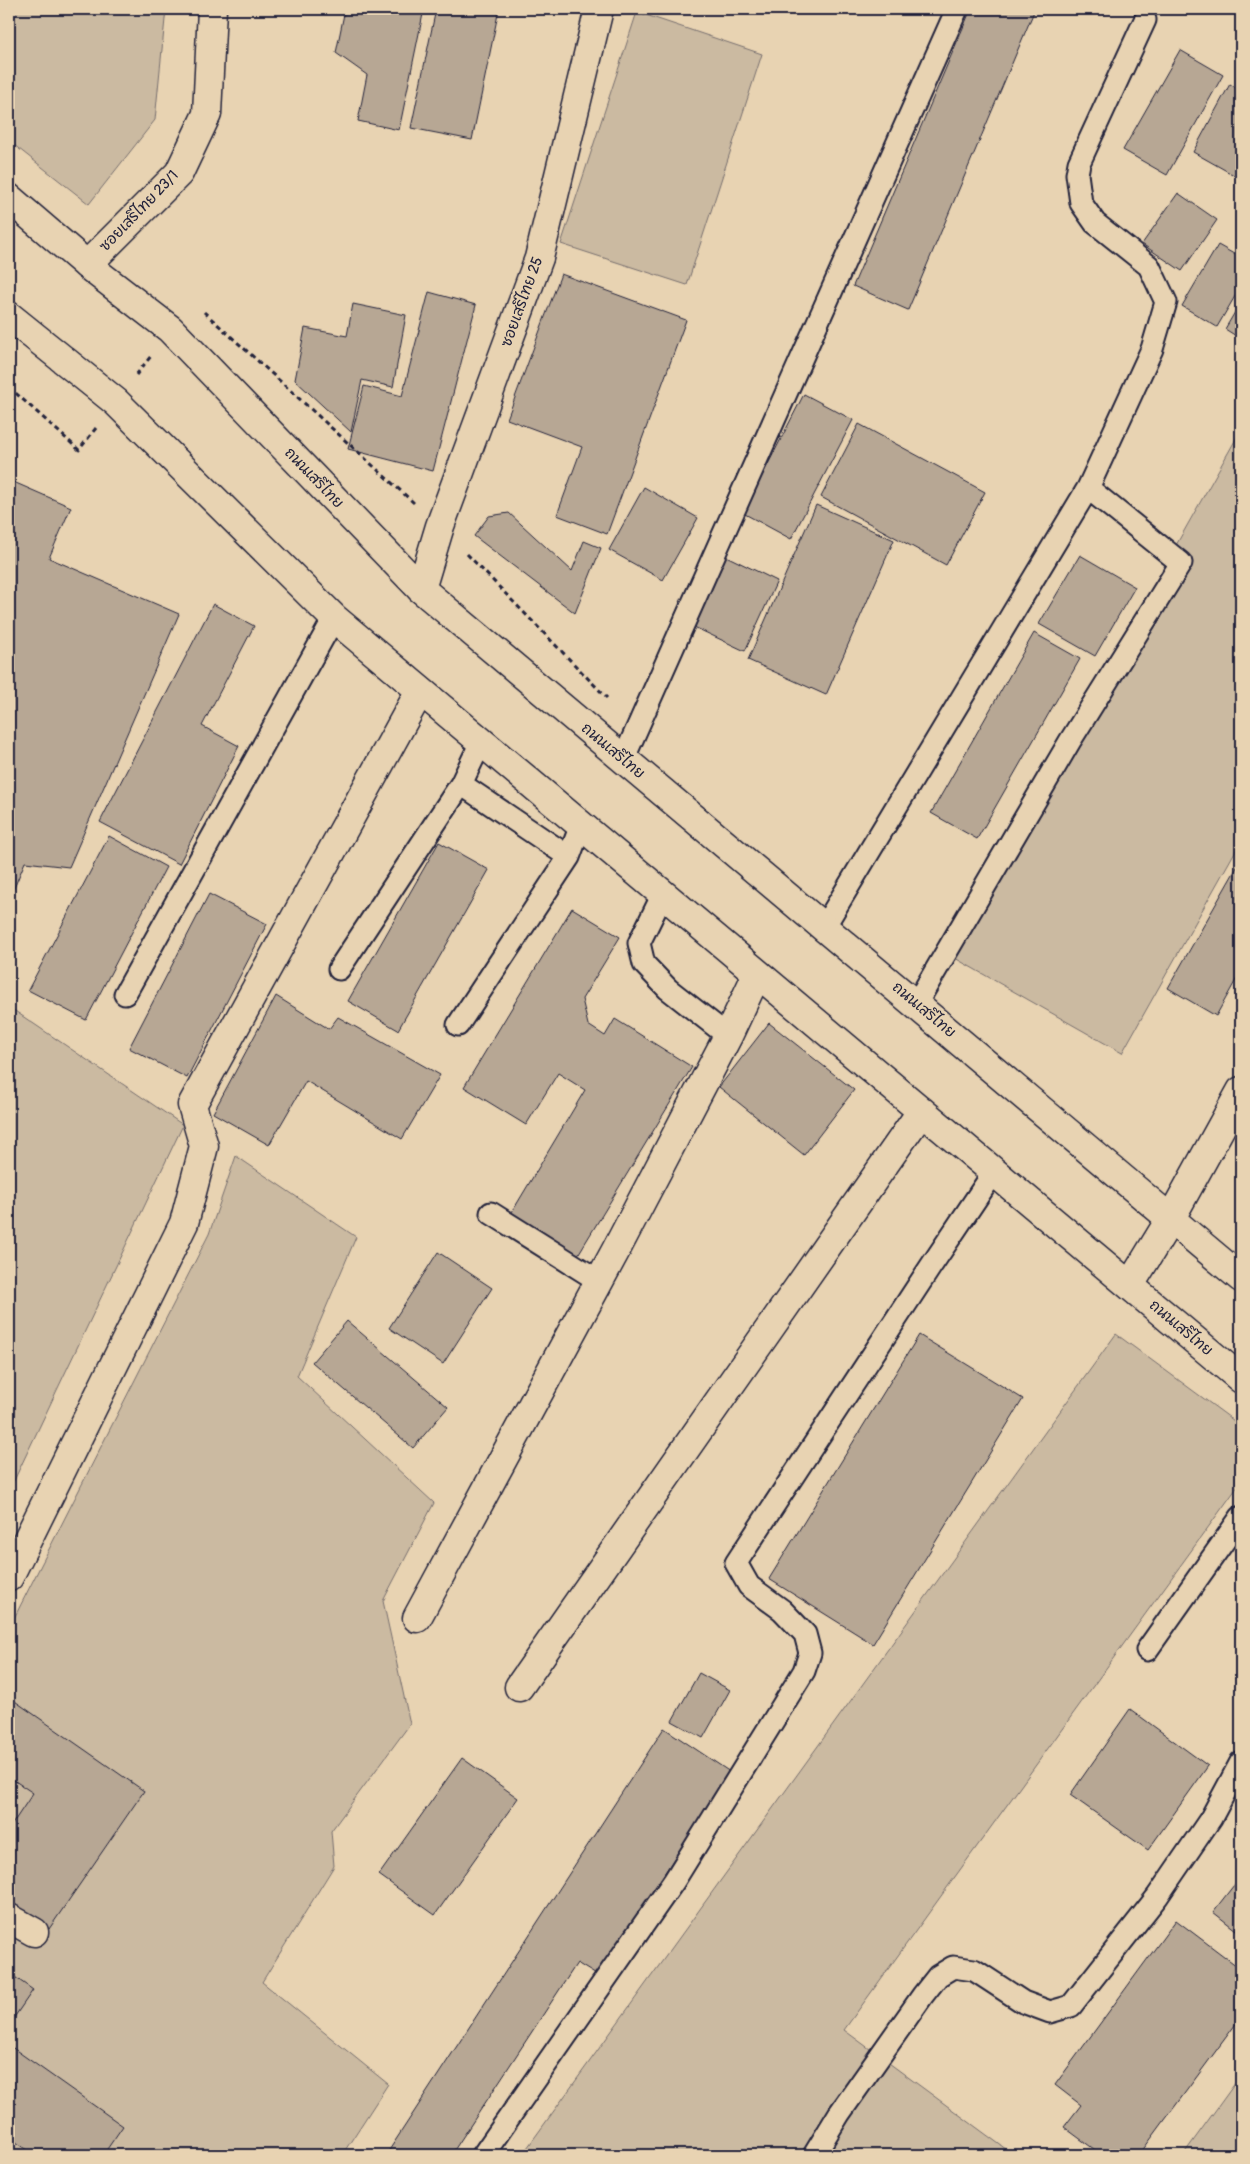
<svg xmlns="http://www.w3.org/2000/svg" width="1250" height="2164" font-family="Pangolin,'Playpen Sans Thai',sans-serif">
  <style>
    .green { fill: #cbbaa1; stroke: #766e6e }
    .building { fill: #b7a794; stroke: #22223b }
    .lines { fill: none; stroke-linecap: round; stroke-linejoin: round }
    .lane-casing { stroke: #22223b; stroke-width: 25 }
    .street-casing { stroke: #22223b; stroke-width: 31 }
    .secondary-casing { stroke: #22223b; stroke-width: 31 }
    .path { stroke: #22223b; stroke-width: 3; stroke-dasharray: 5 4; stroke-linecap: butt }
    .lane { stroke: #e8d3b2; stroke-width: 21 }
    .street { stroke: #e8d3b2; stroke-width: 28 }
    .secondary { stroke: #e8d3b2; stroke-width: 28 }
    .labels { text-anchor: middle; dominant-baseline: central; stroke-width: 5; stroke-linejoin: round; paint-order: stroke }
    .street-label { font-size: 15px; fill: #22223b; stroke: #e8d3b2 }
  </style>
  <rect width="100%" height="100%" fill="#e8d3b2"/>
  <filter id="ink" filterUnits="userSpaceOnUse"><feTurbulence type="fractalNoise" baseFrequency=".02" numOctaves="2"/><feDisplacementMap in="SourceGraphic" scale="10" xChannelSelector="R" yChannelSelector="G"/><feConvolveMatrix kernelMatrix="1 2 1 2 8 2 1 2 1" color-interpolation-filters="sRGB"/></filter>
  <g filter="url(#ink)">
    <path class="green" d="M9 9H166L155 120 89 204 9 141Z
      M637 12 762 54 687 285 561 244Z
      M1241 430V841L1122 1053 946 953Z
      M9 1007 183 1125 9 1491Z
      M236 1156 356 1237 297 1376 434 1503 383 1601 410 1724 331 1831 334 1866 262 1982 388 2084 342 2155H9V1628L209 1234Z
      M1116 1334 1241 1426V1482L844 2030 1014 2155H522Z
      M1241 2075V2155H1183Z"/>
    <path class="building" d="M345 9H424L399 130 358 121 367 75 336 53Z
      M436 9H499L472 140 411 128Z
      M971 9H1035L908 310 853 286Z
      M1180 50 1223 75 1167 175 1123 150Z
      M1230 84 1241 91V179L1193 152Z
      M1178 193 1217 220 1182 271 1142 244Z
      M1218 245 1241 258V286L1217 327 1182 306Z
      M561 274 686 320 607 534 557 515 582 447 507 419Z
      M429 292 476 305 433 471 348 449 364 386 402 396Z
      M1241 302V339L1225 329Z
      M353 304 406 315 393 387 362 380 351 432 295 380 305 328 347 336Z
      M804 394 853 420 791 539 743 513Z
      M859 424 985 492 946 565 821 497Z
      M9 480 71 507 49 558 179 614 69 867 25 862 9 900Z
      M644 487 698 518 663 580 609 550Z
      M816 505 894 540 826 695 748 660Z
      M509 513 572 571 584 541 601 548 575 613 474 536 489 516Z
      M1080 555 1135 587 1095 656 1039 624Z
      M726 556 777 581 745 651 694 627Z
      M213 604 254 626 202 726 239 746 179 864 100 822Z
      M1034 633 1080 659 977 839 931 813Z
      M109 836 166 867 86 1020 28 990Z
      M439 842 489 870 398 1030 348 1001Z
      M1241 860V971L1216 1016 1168 988Z
      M209 894 267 924 187 1078 129 1048Z
      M572 908 620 937 582 999 588 1025 605 1036 615 1019 692 1067 573 1263 506 1222 585 1090 558 1073 526 1125 464 1087Z
      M276 996 329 1029 338 1017 440 1075 402 1139 306 1081 269 1145 213 1113Z
      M769 1023 854 1090 804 1155 719 1087Z
      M438 1252 492 1288 443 1364 389 1328Z
      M347 1321 448 1407 413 1448 312 1362Z
      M919 1335 1023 1399 873 1644 769 1579Z
      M699 1673 730 1690 703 1738 672 1721Z
      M9 1697 144 1791 49 1929 9 1901V1829L33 1793 9 1777Z
      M1130 1709 1208 1766 1148 1850 1070 1795Z
      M664 1728 730 1772 598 1976 577 1963 451 2155H386Z
      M462 1758 518 1798 435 1915 379 1875Z
      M1241 1876V1934L1213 1912Z
      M1176 1920 1241 1969V2017L1139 2155H1102L1064 2127 1081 2105 1055 2085Z
      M9 1973 33 1990 11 2022 9 2021Z
      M10 2046 123 2126 103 2155H35L13 2140 9 2147Z"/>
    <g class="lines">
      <defs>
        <path id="lane" d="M623 760 957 9
          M461 784 569 857
          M663 894 639 943 644 964 668 989 728 1036
          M824 927 1088 488 1152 349 1166 302 1149 266 1095 223 1081 203 1077 174 1079 163 1145 20
          M339 969 461 784 481 742
          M125 994 334 618
          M916 1004 1070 741 1181 563 1088 488
          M458 1025 569 857 581 825
          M491 1213 599 1281
          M1147 1650 1241 1517
          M483 2155 674 1881 804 1671 810 1653 805 1634 782 1610 749 1586 736 1563 931 1266 994 1172
          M814 2155 839 2114 923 1995 938 1976 953 1967 974 1970 1023 2002 1050 2012 1071 2006 1157 1897 1211 1818 1241 1762"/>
        <path id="street" d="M87 265 179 173 207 114 212 9
          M421 589 440 526 539 258 599 9
          M1130 1285 1171 1218 1241 1091
          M9 1577 184 1223 204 1146 192 1105 420 691
          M417 1618 616 1250 728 1036 757 974
          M519 1687 921 1112
          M9 1918 34 1932"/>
        <path id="secondary" d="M9 198 87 265 170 329 421 589 1241 1278
          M9 316 116 402 334 618 1241 1379"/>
      </defs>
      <use href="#lane" class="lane-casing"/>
      <use href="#street" class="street-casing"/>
      <use href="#secondary" class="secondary-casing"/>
      <path class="path" d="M204 312 414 503
        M136 375 151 356
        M9 387 79 450 96 428
        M467 554 607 698"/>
      <use href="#lane" class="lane"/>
      <use href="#street" class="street"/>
      <use href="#secondary" class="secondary"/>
    </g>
  </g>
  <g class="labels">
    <g class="street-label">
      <text transform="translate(139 211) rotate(-46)">ซอยเสรีไทย 23/1</text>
      <text transform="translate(522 302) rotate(-70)">ซอยเสรีไทย 25</text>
      <text transform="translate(314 478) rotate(46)">ถนนเสรีไทย</text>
      <text transform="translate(613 751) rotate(40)">ถนนเสรีไทย</text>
      <text transform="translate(924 1010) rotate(40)">ถนนเสรีไทย</text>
      <text transform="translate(1181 1328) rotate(40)">ถนนเสรีไทย</text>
    </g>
  </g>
  <rect width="1250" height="2164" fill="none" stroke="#e8d3b2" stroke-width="30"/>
  <rect x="15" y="15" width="1220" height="2134" fill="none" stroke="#22223b" stroke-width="2" filter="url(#ink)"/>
</svg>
